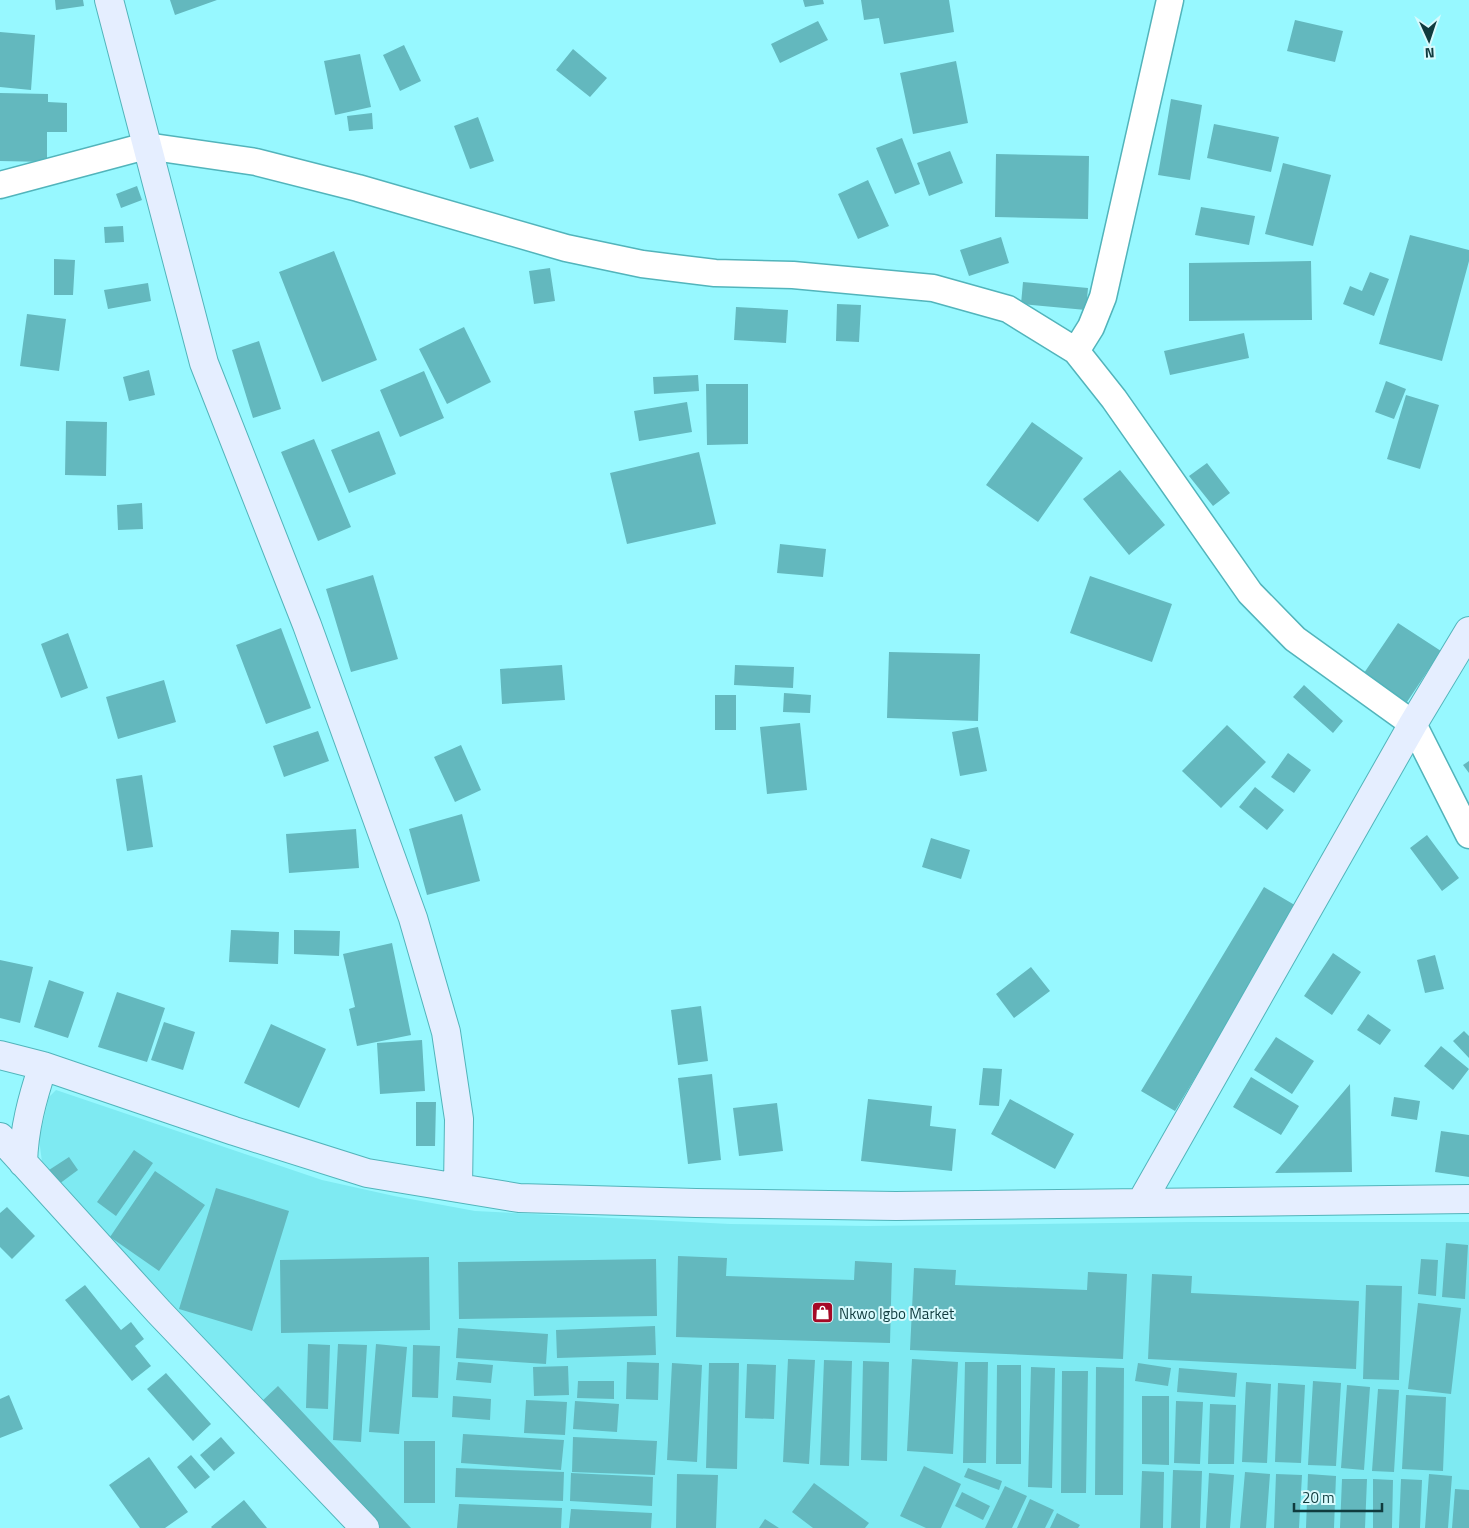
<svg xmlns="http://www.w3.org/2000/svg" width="1469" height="1528" font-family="'Titillium Web',sans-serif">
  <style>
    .built { fill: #7eeaf2 }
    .building { fill: #63b8be }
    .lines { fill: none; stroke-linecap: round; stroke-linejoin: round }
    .street-casing { stroke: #52b4bb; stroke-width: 29 }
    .secondary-casing { stroke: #52b4bb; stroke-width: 30 }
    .street { stroke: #fff; stroke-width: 26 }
    .secondary { stroke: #e5eeff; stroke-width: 28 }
    .labels { text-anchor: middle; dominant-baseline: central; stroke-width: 4; stroke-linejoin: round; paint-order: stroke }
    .poi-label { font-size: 15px; fill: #103b3e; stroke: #d7fafd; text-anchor: start }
  </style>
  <rect width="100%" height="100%" fill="#97f8ff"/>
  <path class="built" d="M56 1090 322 1180 394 1196 475 1211 730 1224 867 1226 1190 1222H1469V1528H376L66 1193 42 1162 39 1139 49 1097Z"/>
  <path class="building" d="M55 0H83L84 6 56 10Z
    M170 0H217L175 15Z
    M803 0H823L824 4 805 7Z
    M861 0H949L954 32 884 44 879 18 864 20Z
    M1295 20 1343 31 1335 62 1287 51Z
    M818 21 828 40 780 63 771 44Z
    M0 32 35 35 31 90 0 87Z
    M404 45 421 81 400 91 383 55Z
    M573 49 607 78 590 97 556 70Z
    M360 54 371 107 335 115 324 61Z
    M956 61 968 123 913 134 900 73Z
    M0 93 48 94V102L67 103V132H47V162L0 161Z
    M1171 99 1202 105 1190 180 1158 175Z
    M372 113 373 129 349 131 347 116Z
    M478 117 494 161 470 169 454 126Z
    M1214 124 1279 137 1271 172 1207 158Z
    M902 138 920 184 895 194 876 148Z
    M950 151 963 183 929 196 917 163Z
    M996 154 1089 156 1088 219 995 217Z
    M1283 163 1331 175 1313 246 1265 234Z
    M868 180 889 226 858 239 838 194Z
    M137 186 142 200 121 208 116 194Z
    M1201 207 1255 216 1249 245 1195 235Z
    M123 226 124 242 105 243 104 227Z
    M1410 235 1469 250V261L1442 361 1379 344Z
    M1001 237 1009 263 969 276 960 250Z
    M334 251 377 360 322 382 279 272Z
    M54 259 75 260 73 295H54Z
    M1311 261 1312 320 1189 321V263Z
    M550 268 555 301 534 304 529 271Z
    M1370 272 1389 279 1374 316 1343 304 1350 286 1362 291Z
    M1023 282 1088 288 1086 310 1021 304Z
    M148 283 151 301 108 309 104 290Z
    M837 304 861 305 859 342 836 341Z
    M736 307 788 310 786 343 734 340Z
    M27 314 66 319 59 371 20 366Z
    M464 327 491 382 447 404 419 349Z
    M1244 333 1249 358 1170 375 1164 351Z
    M259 341 281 409 253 418 232 350Z
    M149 370 155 395 129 401 123 377Z
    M424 371 444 418 400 437 380 390Z
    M698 375 699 391 654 394 653 377Z
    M1386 381 1406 389 1394 419 1375 412Z
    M706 384H748V444L707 445Z
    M1406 395 1439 405 1420 469 1387 459Z
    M687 402 692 432 639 441 634 411Z
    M66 421 107 422 106 476 65 475Z
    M1032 422 1083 458 1038 522 986 485Z
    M379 431 396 474 349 493 331 450Z
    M314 439 351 527 318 541 281 452Z
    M699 452 716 524 627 544 610 473Z
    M1207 463 1230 493 1213 506 1189 476Z
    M1120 470 1165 525 1129 555 1083 499Z
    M142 503 143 529 118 530 117 505Z
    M780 544 826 549 823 577 777 573Z
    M373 575 398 659 351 672 326 589Z
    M1090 576 1172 604 1152 662 1070 633Z
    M1398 623 1441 651 1405 705 1362 676Z
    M281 628 311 708 266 724 236 645Z
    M68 633 88 688 61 698 41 644Z
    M889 652 980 654 978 721 887 718Z
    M562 665 565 700 502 704 500 669Z
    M735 665 794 667 793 688 734 685Z
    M164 680 176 722 118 739 106 697Z
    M1304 685 1343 721 1333 733 1293 697Z
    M784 693 811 695 810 713 783 712Z
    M715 695H736V730H715Z
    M800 723 807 790 767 794 760 727Z
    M1227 725 1266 762 1221 808 1182 771Z
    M978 727 987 771 960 776 952 732Z
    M318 731 329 761 284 777 273 746Z
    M461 745 481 790 455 802 434 757Z
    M1288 753 1311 770 1294 793 1271 777Z
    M1469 761V773L1463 765Z
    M142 775 153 847 127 851 116 779Z
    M1255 787 1284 810 1267 830 1239 807Z
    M462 814 480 881 427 895 409 829Z
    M356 829 359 868 289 873 286 834Z
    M1427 835 1459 878 1442 891 1410 848Z
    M931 838 970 850 961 879 922 867Z
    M1264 887 1298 907 1175 1111 1141 1091Z
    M231 930 279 932 278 964 229 962Z
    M294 930 340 931 339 956 294 954Z
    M392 943 411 1035 357 1046 349 1009 355 1007 343 954Z
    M1333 953 1361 972 1332 1015 1304 996Z
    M1435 955 1444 989 1425 993 1417 960Z
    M0 960 33 967 20 1023 0 1018Z
    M1031 967 1050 991 1014 1018 996 994Z
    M49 980 84 992 68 1038 34 1027Z
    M117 992 165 1008 147 1062 98 1047Z
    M701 1006 708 1061 678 1065 671 1010Z
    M1368 1014 1391 1030 1380 1045 1357 1030Z
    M164 1022 195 1032 183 1070 151 1060Z
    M271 1024 326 1049 299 1108 244 1083Z
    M1464 1031 1469 1036V1058L1453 1041Z
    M1276 1037 1314 1061 1292 1094 1254 1070Z
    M422 1040 425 1091 380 1094 377 1043Z
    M1441 1046 1469 1069 1453 1090 1424 1066Z
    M983 1068 1002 1069 999 1106 979 1105Z
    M712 1074 721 1160 688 1164 678 1078Z
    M1251 1077 1299 1106 1281 1135 1233 1107Z
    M1350 1084 1352 1172 1275 1173Z
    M1394 1097 1420 1101 1417 1120 1391 1116Z
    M868 1099 932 1106 930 1126 956 1129 952 1171 861 1161Z
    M1010 1099 1074 1134 1055 1169 991 1134Z
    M416 1102H436L435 1146H416Z
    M777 1103 783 1151 739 1156 733 1108Z
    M1441 1131 1469 1135V1177L1435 1172Z
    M134 1150 153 1163 116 1216 97 1202Z
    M69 1157 78 1170 59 1184 49 1170Z
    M155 1171 205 1205 159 1271 110 1237Z
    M216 1188 289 1211 252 1331 179 1309Z
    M7 1207 35 1236 12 1259 0 1247V1213Z
    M1446 1243 1468 1245 1465 1299 1442 1297Z
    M678 1256 727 1258 726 1276 854 1280 855 1261 892 1263 890 1343 676 1337Z
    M429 1257 430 1330 281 1333 280 1260Z
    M656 1259 657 1316 459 1319 458 1262Z
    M1421 1259 1438 1260 1436 1296 1418 1294Z
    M914 1268 956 1270 955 1285 1087 1290 1088 1272 1127 1274 1123 1359 910 1350Z
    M1152 1274 1192 1276 1191 1293 1359 1301 1356 1369 1148 1359Z
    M85 1285 121 1330 131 1322 144 1339 135 1346 151 1366 132 1381 65 1300Z
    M1366 1285 1402 1286 1399 1380 1363 1379Z
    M1418 1303 1461 1308 1451 1394 1408 1389Z
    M655 1326 656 1355 557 1358 556 1330Z
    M458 1328 548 1334 546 1364 456 1358Z
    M308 1344 330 1345 328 1409 306 1408Z
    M338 1344 367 1345 361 1442 333 1440Z
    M376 1344 407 1347 399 1434 369 1432Z
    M413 1345 440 1346 438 1398 412 1397Z
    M788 1359 815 1360 809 1464 783 1462Z
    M912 1359 958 1362 953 1454 907 1451Z
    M824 1360 852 1361 849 1466 820 1465Z
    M863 1361 889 1362 887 1461 861 1460Z
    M458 1362 493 1365 491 1383 456 1380Z
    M627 1362 659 1363 658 1400 626 1399Z
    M965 1362H988L986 1463H963Z
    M672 1363 702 1365 697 1462 667 1460Z
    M709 1363H739L737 1469 706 1468Z
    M1138 1363 1171 1368 1168 1386 1135 1381Z
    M747 1364 776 1365 774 1419 745 1418Z
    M997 1365H1021V1464H996Z
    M568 1366 569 1395 534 1396 533 1367Z
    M1031 1367 1055 1368 1052 1488 1028 1487Z
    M1096 1367 1124 1368 1123 1495H1095Z
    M1179 1368 1237 1373 1235 1397 1177 1392Z
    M1062 1371H1088L1086 1493H1061Z
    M166 1373 211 1424 193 1441 147 1389Z
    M578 1381H614V1399L577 1398Z
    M1313 1381 1341 1383 1336 1466 1308 1465Z
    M1246 1382 1271 1384 1267 1463 1242 1462Z
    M1278 1383 1305 1385 1301 1463 1275 1462Z
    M1347 1385 1370 1387 1364 1470 1341 1468Z
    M278 1386 411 1528H378L260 1403Z
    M1378 1389 1399 1390 1394 1472 1372 1471Z
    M9 1395 23 1429 0 1438V1399Z
    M1406 1395 1446 1397 1443 1471 1402 1469Z
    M453 1396 491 1399 490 1420 452 1417Z
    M1142 1396H1169V1465L1142 1464Z
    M526 1400 567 1402 565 1435 524 1433Z
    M575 1401 619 1404 617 1432 573 1429Z
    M1176 1401 1203 1402 1200 1464 1174 1463Z
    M1210 1404 1236 1405 1234 1464H1208Z
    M463 1434 564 1440 561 1470 461 1463Z
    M221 1437 235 1453 214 1471 200 1455Z
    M573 1437 657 1441 655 1475 572 1472Z
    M404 1441H435V1503H404Z
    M191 1455 210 1477 195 1489 177 1467Z
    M149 1457 188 1512 165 1528H140L109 1485Z
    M924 1466 961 1484 941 1528H926L900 1516Z
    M456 1468 564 1472 563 1501 455 1497Z
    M968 1468 1002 1481 999 1490 964 1477Z
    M1173 1470 1202 1471 1200 1528H1171Z
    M1142 1471 1164 1472 1163 1528H1140Z
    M1245 1472 1270 1474 1266 1528H1240Z
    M571 1473 653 1477 652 1506 570 1501Z
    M1209 1473 1234 1475 1230 1528H1206Z
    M677 1474 718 1475 716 1528H676Z
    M1276 1474 1302 1475 1299 1528H1274Z
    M1308 1474 1336 1476 1334 1528H1306Z
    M1429 1474 1452 1476 1448 1528H1425Z
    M1342 1479H1367L1365 1528H1340Z
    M1373 1479 1393 1480 1392 1528H1373Z
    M1401 1479 1422 1480 1420 1528H1399Z
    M814 1483 869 1523 865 1528H813L792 1512Z
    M1005 1486 1027 1496 1012 1528H985Z
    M1455 1489 1469 1490V1528H1452Z
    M962 1492 990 1506 983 1520 955 1506Z
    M1030 1499 1054 1510 1045 1528H1017Z
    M244 1500 267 1528H212L211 1527Z
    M459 1504 562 1508 561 1528H457Z
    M571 1509 652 1513 651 1528H569Z
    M1057 1513 1080 1525 1078 1528H1050Z
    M765 1519 779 1528H759Z"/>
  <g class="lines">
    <defs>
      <path id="street" d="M0 185 146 146 256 162 358 188 566 248 642 264 715 273 793 275 933 288 1008 309 1076 351 1114 399 1250 593 1295 639 1413 724 1469 835
        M1076 351 1091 327 1103 297 1170 0"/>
      <path id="secondary" d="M109 0 204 363 307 625 413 918 446 1032 459 1119 458 1188
        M0 1055 43 1066 234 1131 367 1173 519 1198 696 1203 896 1206 1469 1199
        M0 1137 159 1312 365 1528
        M23 1163C24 1129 32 1099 43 1066
        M1142 1201 1413 724 1469 631"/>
    </defs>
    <use href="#street" class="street-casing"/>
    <use href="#secondary" class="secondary-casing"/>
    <use href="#street" class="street"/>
    <use href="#secondary" class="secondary"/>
  </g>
  <defs>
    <symbol id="shop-square" viewBox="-11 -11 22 22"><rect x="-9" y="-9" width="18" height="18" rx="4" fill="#a50926" stroke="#d7fafd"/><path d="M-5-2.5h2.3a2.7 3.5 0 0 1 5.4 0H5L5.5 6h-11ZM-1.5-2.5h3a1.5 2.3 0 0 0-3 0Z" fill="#fff"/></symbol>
  </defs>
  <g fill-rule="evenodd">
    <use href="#shop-square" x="810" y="1300" width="25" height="25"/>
  </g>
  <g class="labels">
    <g class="poi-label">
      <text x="839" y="1313">Nkwo Igbo Market</text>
    </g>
  </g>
  <g transform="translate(1429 40) rotate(177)" stroke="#d7fafd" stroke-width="4" paint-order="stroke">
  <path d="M0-4L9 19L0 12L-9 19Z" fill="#103b3e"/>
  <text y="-8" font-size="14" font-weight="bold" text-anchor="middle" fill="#103b3e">N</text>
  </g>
  <path d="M1294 1503v8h88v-8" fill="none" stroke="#103b3e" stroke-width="2.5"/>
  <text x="1302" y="1503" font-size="15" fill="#103b3e" stroke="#d7fafd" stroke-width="4" paint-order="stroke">20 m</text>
</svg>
